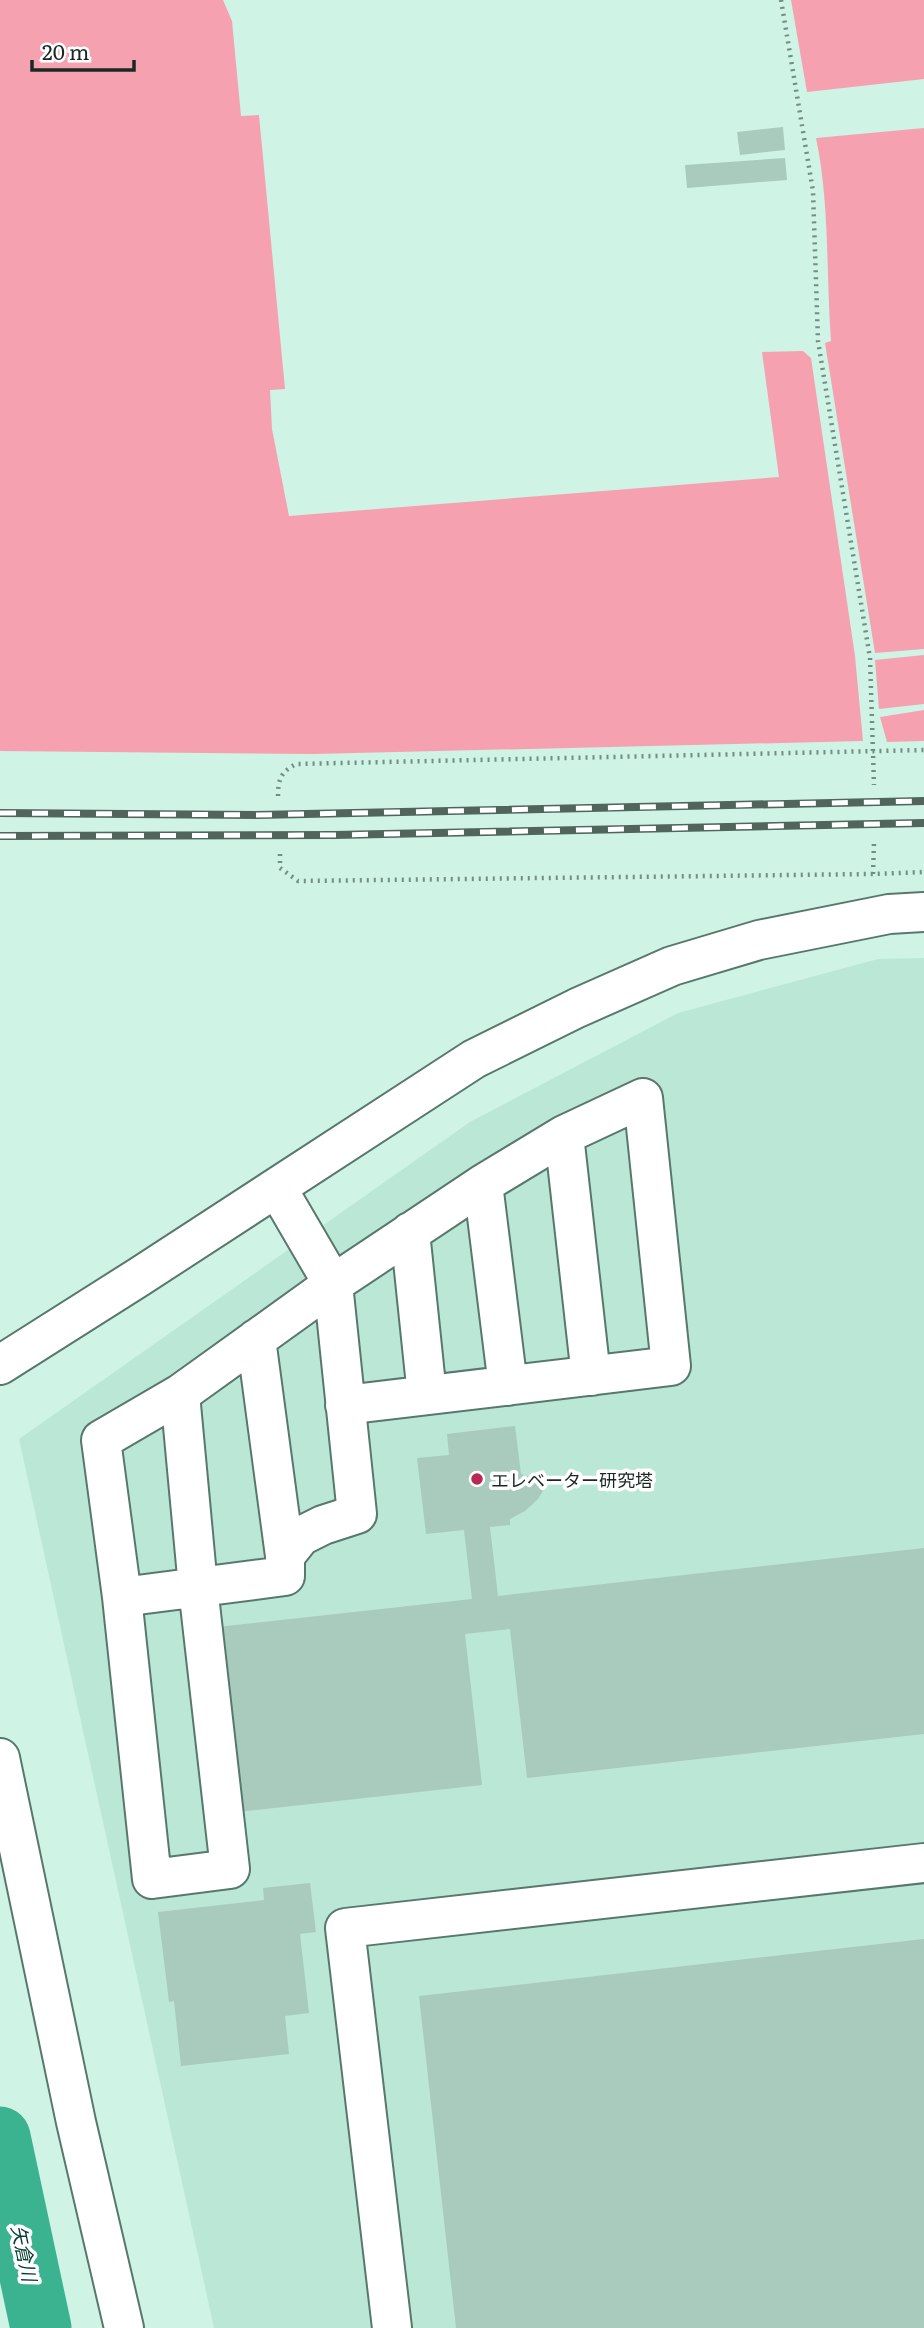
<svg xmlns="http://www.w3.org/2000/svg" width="924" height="2328" font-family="Literata,'Noto Sans JP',serif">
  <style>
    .built { fill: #bbe7d6 }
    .green { fill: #f6a1b0 }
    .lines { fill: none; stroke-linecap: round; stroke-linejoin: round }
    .river { stroke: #3bb391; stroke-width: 61 }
    .building { fill: #a8cbbe }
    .minor-casing { stroke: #58786d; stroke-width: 42 }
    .path { stroke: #748d84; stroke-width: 4.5; stroke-dasharray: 2 5; stroke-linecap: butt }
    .minor { stroke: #fff; stroke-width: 38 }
    .rail-casing { stroke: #51655d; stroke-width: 8 }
    .rail { stroke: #fff; stroke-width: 5; stroke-dasharray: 16; stroke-linecap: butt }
    .poi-dot { fill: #b82955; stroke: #fff; stroke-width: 2.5 }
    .labels { text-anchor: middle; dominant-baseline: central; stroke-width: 7; stroke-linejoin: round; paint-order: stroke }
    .poi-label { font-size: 18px; fill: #1a2823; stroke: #fff; text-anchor: start }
    .water-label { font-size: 19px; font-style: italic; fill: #063c2e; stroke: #fff }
  </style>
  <rect width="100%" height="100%" fill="#cff3e5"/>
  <path class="built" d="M924 958V2328H214L19 1439 470 1122 678 1013 878 959Z"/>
  <path class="green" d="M0 0H223L232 21 241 116 259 115 285 389 270 390 272 429 289 516 779 477 762 352 803 351 811 358 855 656 863 741 313 754 0 751Z
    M791 0H924V79L807 92Z
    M924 128V649L875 653 825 343 831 341C826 274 830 205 816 138Z
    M924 655V704L879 709 875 660Z
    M924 710V741L887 742 880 717Z"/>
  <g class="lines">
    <path class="river" d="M0 2137 41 2328"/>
  </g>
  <path class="building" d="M783 127 785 150 740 155 737 132Z
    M785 158 787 180 687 188 685 165Z
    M515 1426 521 1474 548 1483 538 1499 525 1511 510 1519V1525L490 1527 498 1596 924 1548V1734L527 1778 510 1629 465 1634 482 1785 238 1812 217 1627 472 1599 464 1530 426 1534 417 1458 449 1455 447 1434Z
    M310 1883 316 1932 300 1934 309 2013 285 2016 289 2054 181 2066 174 2001 169 2002 158 1912 264 1900 263 1888Z
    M924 1939V2328H456L419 1996Z"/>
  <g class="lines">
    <defs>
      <path id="minor" d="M564 1135 591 1376
        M483 1184 508 1386
        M277 1188 333 1284 483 1184 564 1135 643 1098 671 1366 345 1405
        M410 1232 427 1395
        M333 1284 357 1514 323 1525 301 1536 285 1556V1576L122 1597 101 1440 180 1394Z
        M256 1339 285 1556
        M0 1365 139 1277 474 1059 577 1008 672 966 759 940 889 914 924 912
        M122 1597 152 1879 230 1869 198 1587 180 1394
        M0 1758 76 2122 124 2328
        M392 2328 345 1928 924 1863"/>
    </defs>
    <use href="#minor" class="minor-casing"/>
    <path class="path" d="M781 0 813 191 818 341 870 658 874 785
      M278 796C278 779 281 772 296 764L924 750
      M280 854V868L298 881 873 874 924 872
      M873 874 874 842"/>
    <use href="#minor" class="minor"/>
    <defs>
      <path id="rail" d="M0 813 257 815 924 801
        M0 836 335 835 924 823"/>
    </defs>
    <use href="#rail" class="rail-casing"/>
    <use href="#rail" class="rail"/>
  </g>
  <circle class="poi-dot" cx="477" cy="1479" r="7"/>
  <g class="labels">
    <g class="poi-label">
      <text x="491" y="1479">エレベーター研究塔</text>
    </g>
    <g class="water-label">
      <text transform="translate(25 2253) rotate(78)">矢倉川</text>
    </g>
  </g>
  <path d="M32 60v10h102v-10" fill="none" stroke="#1a2823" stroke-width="3.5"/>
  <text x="42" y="60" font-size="21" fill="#1a2823" stroke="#ffffff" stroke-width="5" paint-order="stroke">20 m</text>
</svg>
